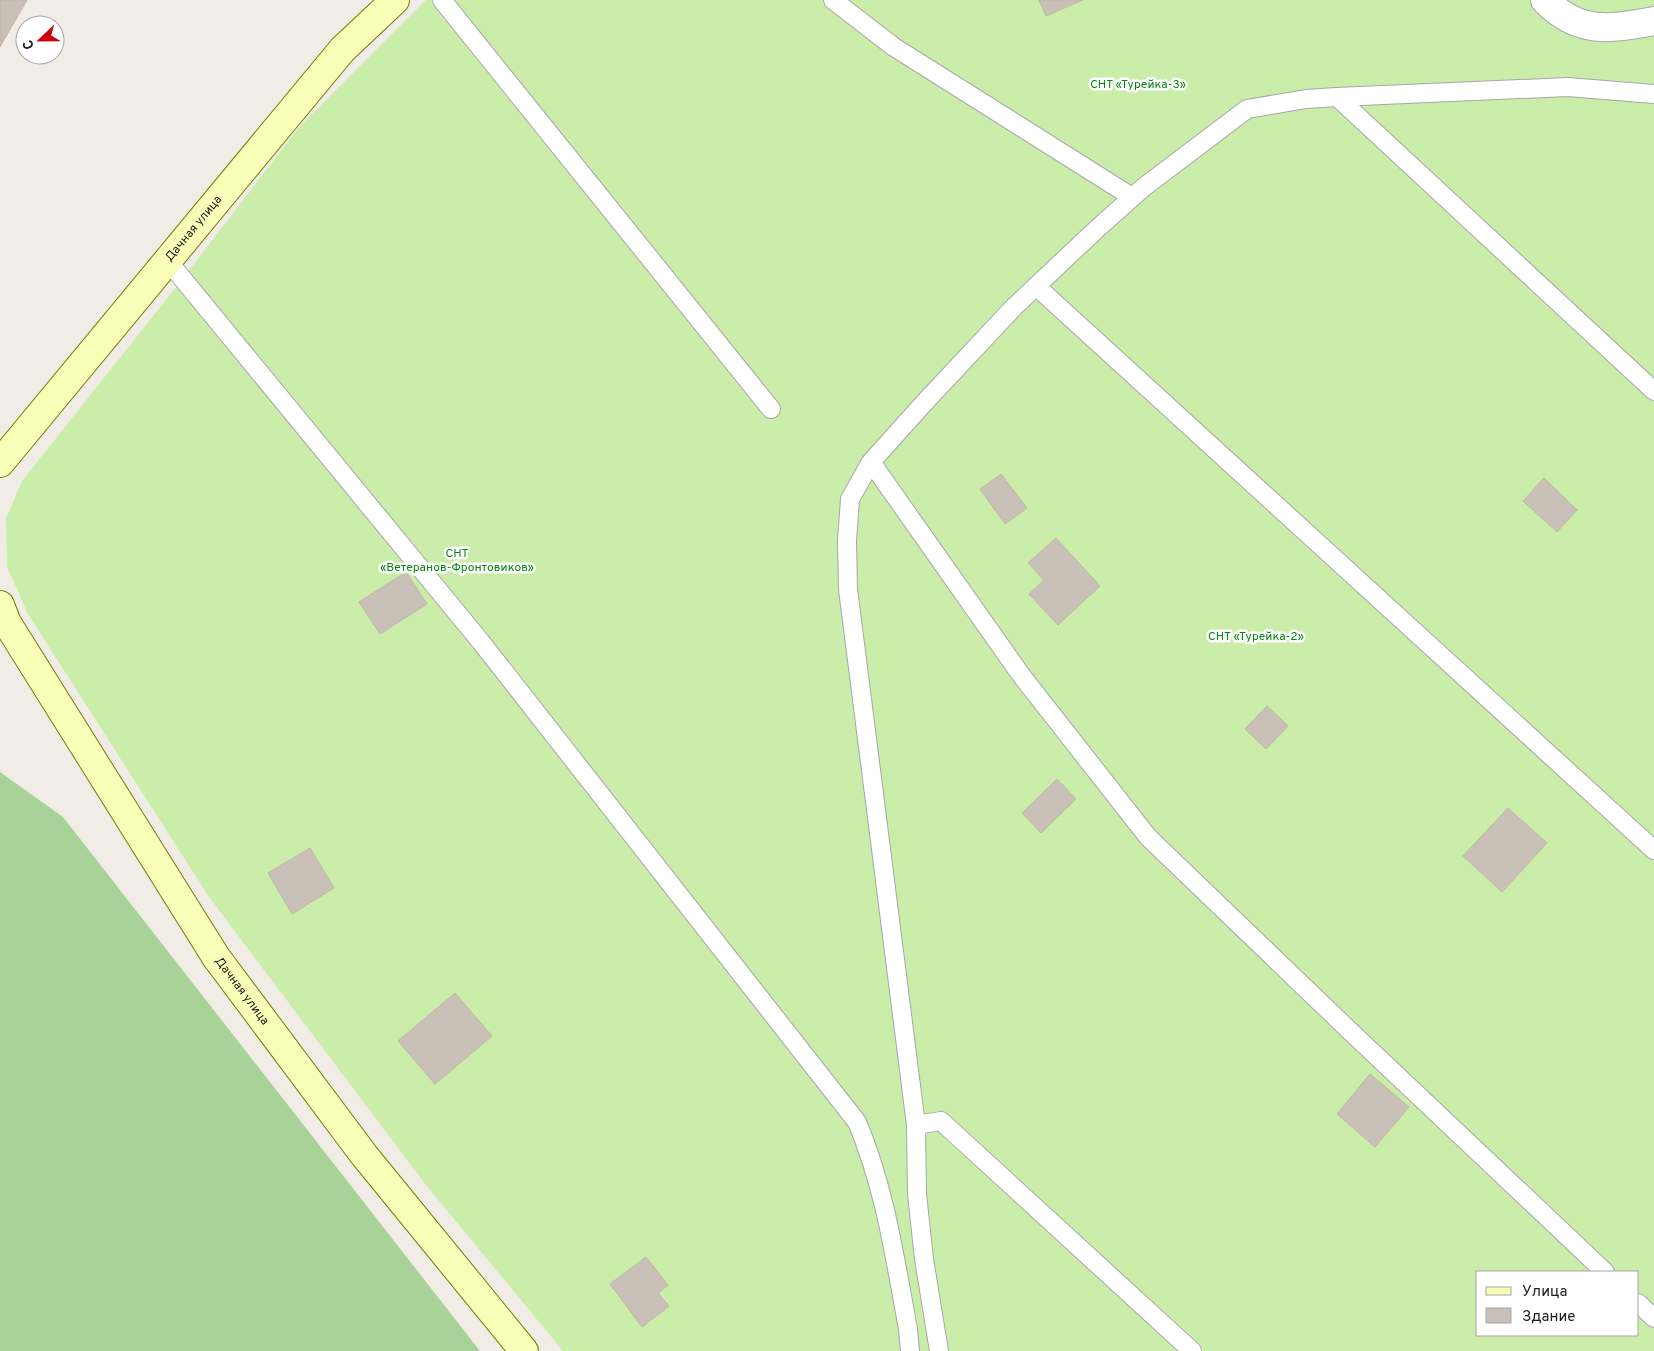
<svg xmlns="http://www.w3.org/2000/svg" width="1654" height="1351" font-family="Overpass,sans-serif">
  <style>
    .grass { fill: #caeda9; fill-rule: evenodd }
    .forest { fill: #a9d298 }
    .building { fill: #c9c0b8; stroke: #c3b4a7 }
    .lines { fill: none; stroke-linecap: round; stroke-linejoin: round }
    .lane-casing { stroke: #a7a7a7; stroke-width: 20 }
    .street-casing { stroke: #a7a7a7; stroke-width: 30 }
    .secondary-casing { stroke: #6f7d00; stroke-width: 30 }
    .lane { stroke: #fff; stroke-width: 18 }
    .street { stroke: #fff; stroke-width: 28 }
    .secondary { stroke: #f9fdb8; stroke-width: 28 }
    .labels { text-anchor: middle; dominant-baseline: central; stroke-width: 5; stroke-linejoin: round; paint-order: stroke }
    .park-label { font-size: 12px; fill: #068511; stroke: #fff }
    .street-label { font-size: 12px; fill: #202020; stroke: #fff }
  </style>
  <rect width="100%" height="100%" fill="#f1ede6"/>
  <path class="grass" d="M426 0H1654V1351H563L426 1185 209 897 28 614 7 567 6 519 22 481 177 286 300 126ZM1478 1272H1638V1335H1478Z"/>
  <path class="forest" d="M0 772 63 817 480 1351H0Z"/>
  <path class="building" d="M0 0H27L0 47Z
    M1039 0H1083L1046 16Z
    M1001 474 1027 508 1005 524 980 489Z
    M1544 478 1577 510 1557 532 1523 501Z
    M1056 538 1100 586 1058 625 1029 594 1044 580 1028 563Z
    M406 572 427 604 380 634 359 602Z
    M1267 706 1288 726 1266 749 1245 729Z
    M1057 779 1076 799 1041 833 1022 813Z
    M1508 808 1547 843 1502 892 1463 856Z
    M310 848 334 888 292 914 268 873Z
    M455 993 492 1036 435 1084 398 1041Z
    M1370 1074 1409 1107 1375 1147 1337 1114Z
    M646 1257 668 1285 658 1293 669 1306 642 1327 610 1284Z"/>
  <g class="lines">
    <defs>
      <path id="lane" d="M442 0 771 409
        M833 0 894 47 1132 197
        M1337 97 1654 391
        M168 261 481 642 857 1122C885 1188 895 1259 908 1329L910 1351
        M1036 286 1654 850
        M871 462 1021 675 1148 837 1351 1032 1605 1272
        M916 1125 941 1121 1192 1351
        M1638 1303 1654 1318
        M939 1351 924 1259 917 1194 916 1125 848 589 847 541 850 499 871 462 924 403 1014 307 1099 227 1144 187 1247 109 1306 99 1337 97 1568 87 1654 94"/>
      <path id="street" d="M1545 0C1579 35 1610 29 1654 21"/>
      <g id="secondary">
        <path id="s1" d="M0 463 342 50 395 0"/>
        <path id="s2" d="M0 605 7 623 216 957 364 1155 524 1351"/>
      </g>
    </defs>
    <use href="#lane" class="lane-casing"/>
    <use href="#street" class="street-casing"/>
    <use href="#secondary" class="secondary-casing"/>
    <use href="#lane" class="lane"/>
    <use href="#street" class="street"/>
    <use href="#secondary" class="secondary"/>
  </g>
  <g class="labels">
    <g class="park-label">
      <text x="1138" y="85">СНТ «Турейка-3»</text>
      <text x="457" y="554">СНТ<tspan x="457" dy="14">«Ветеранов-Фронтовиков»</tspan></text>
      <text x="1256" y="637">СНТ «Турейка-2»</text>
    </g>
    <g class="street-label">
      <text stroke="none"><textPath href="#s1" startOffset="304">Дачная улица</textPath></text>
      <text stroke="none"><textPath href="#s2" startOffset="456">Дачная улица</textPath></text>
    </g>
  </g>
  <rect x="1476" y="1271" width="162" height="65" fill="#ffffff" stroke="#a6a6a6"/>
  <rect x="1486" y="1287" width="25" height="8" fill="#f9fdb8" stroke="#a6a6a6"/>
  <text x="1522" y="1296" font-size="15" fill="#202020">Улица</text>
  <rect x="1486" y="1308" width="25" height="15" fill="#c9c0b8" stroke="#a6a6a6"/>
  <text x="1522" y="1321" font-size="15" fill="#202020">Здание</text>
  <g transform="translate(40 40) rotate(248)"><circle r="24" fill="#ffffff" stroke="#a6a6a6"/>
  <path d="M0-4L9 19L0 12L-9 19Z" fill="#cf0000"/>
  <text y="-8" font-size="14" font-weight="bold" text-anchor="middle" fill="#202020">С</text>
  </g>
</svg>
